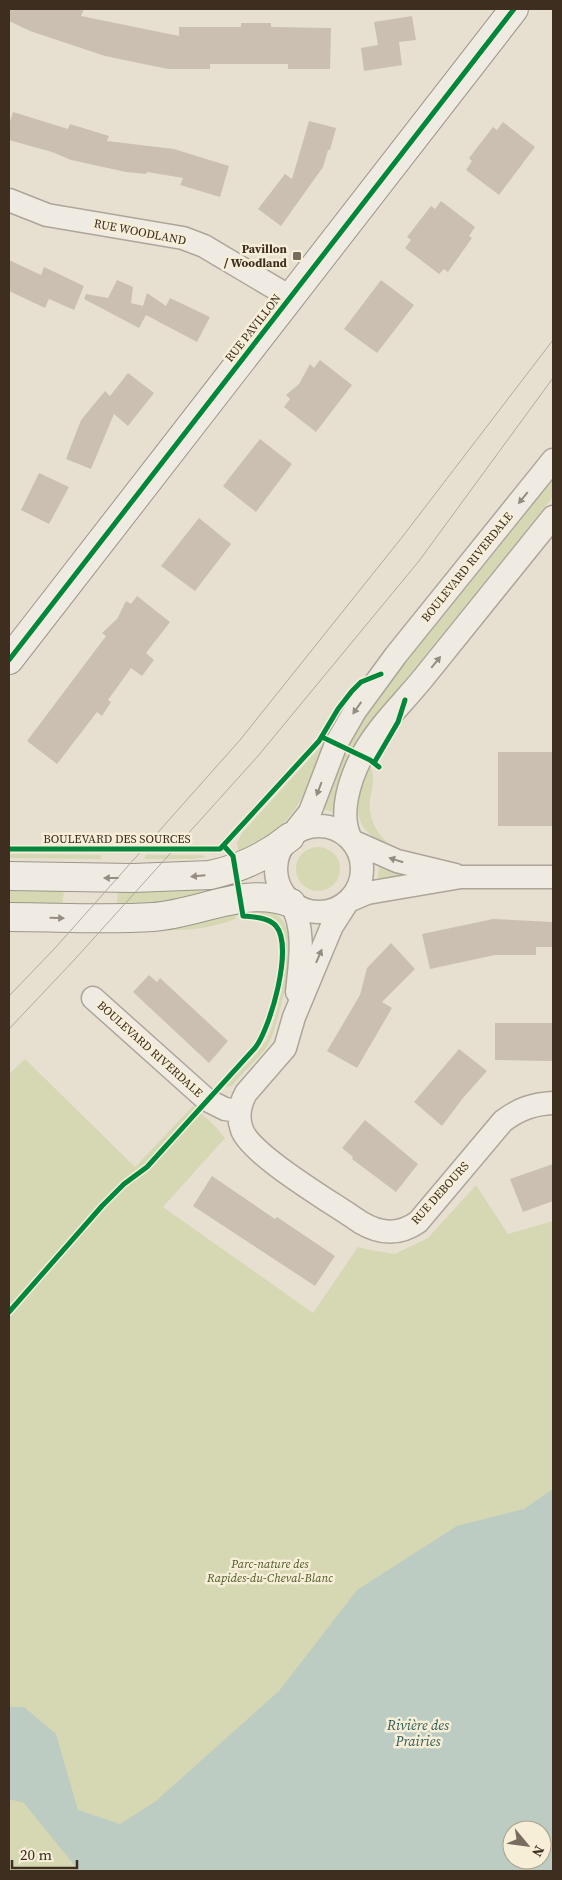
<svg xmlns="http://www.w3.org/2000/svg" width="562" height="1880" font-family="'Source Serif 4',serif">
  <style>
    .green { fill: #d6d7b3 }
    .water { fill: #bcccc2; fill-rule: evenodd }
    .building { fill: #cbbfb2 }
    .lines { fill: none; stroke-linecap: round; stroke-linejoin: round }
    .street-casing { stroke: #ada599; stroke-width: 25 }
    .secondary-casing { stroke: #9c958a; stroke-width: 30 }
    .street { stroke: #efebe3; stroke-width: 22 }
    .secondary { stroke: #efebe3; stroke-width: 28 }
    .tram { stroke: #afaaa2; stroke-width: 1 }
    .cycleway-casing { stroke: #f7eed8; stroke-width: 8 }
    .cycleway { stroke: #00873e; stroke-width: 5 }
    .oneway { fill: #968c82 }
    .poi-dot { fill: #786c5e; stroke: #f7eed8; stroke-width: 2 }
    .labels { text-anchor: middle; dominant-baseline: central; stroke-width: 5; stroke-linejoin: round; paint-order: stroke }
    .street-label { font-size: 12px; fill: #3d2e20; stroke: #f7eed8 }
    .poi-label { font-size: 12px; font-weight: bold; fill: #3d2e20; stroke: #f7eed8; text-anchor: end }
    .park-label { font-size: 12px; font-style: italic; fill: #4d5a26; stroke: #f7eed8 }
    .water-label { font-size: 14px; font-style: italic; fill: #2f5d5a; stroke: #f7eed8 }
  </style>
  <rect width="100%" height="100%" fill="#e7e0d1"/>
  <path class="green" d="M553 480V497L371 722 354 748 346 744 386 687Z
    M324 743C303 800 296 825 239 854L237 843 242 833Z
    M344 752 350 757 335 810 333 812 323 809Z
    M367 764C380 776 368 794 370 809 371 825 380 836 391 846 346 829 357 802 367 764Z
    M296 869a22 22 0 1 1 44 0a22 22 0 1 1-44 0Z
    M9 854 101 855V859L9 858Z
    M146 855H201L207 857 193 859H144Z
    M379 865 416 874 381 880 378 878Z
    M234 881 232 888 163 904H117L118 891 159 892 192 890Z
    M9 890 64 891 62 903H9Z
    M236 910 238 914 235 919C210 929 184 931 157 930Z
    M246 910C255 910 268 908 276 914 302 933 287 983 280 1009 277 1021 274 1034 268 1045 258 1060 243 1071 232 1086L224 1087C238 1072 255 1058 266 1041 278 1020 296 940 278 922 269 912 256 915 246 910Z
    M25 1059 135 1167 193 1106 215 1126 225 1138 163 1207 313 1313 358 1247 365 1249 395 1254 428 1238 476 1185 508 1234 553 1221V1701L320 1871H9V1074Z"/>
  <path class="water" d="M553 1489V1871H79L24 1803 9 1799V1707H24L56 1734 78 1810 120 1824 156 1801 279 1691 357 1590 457 1526 524 1509ZM512 1830H542V1860H512Z"/>
  <path class="building" d="M9 9H84L81 16 179 36V27H241V23H271V27L331 28 330 69H288V64H210V69H168L105 56 30 31 9 21Z
    M412 16 416 40 399 42 402 65 364 71 361 48 378 45 374 22Z
    M13 112 68 129 70 124 109 136 107 141 174 149 229 166 220 197 180 185 183 178 147 172 146 174 126 172 71 160 52 152 9 140V125Z
    M309 121 336 128 330 150H328L323 167 281 226 258 209 285 174 292 179Z
    M503 122 535 147 499 195 466 170 472 161 469 158 493 127 497 130Z
    M441 201 475 227 469 236 472 238 448 272 444 269 439 274 405 248 411 240 407 237 431 206 435 209Z
    M9 260 41 275 44 267 84 286 74 310 49 299 45 308 9 291Z
    M117 280 133 287 131 303 143 306 147 293 166 306 170 298 210 317 197 342 146 315 139 328 84 299 86 294 108 298Z
    M381 280 414 305 377 353 344 329Z
    M320 360 352 385 316 432 284 407 290 399 286 395 299 384 310 364 314 368Z
    M128 373 154 393 128 426 114 414 91 469 66 459 81 420 105 391 110 396Z
    M260 439 292 464 256 512 223 486Z
    M39 473 69 487 49 524 21 510Z
    M199 518 231 544 195 591 161 566Z
    M137 596 170 622 146 653 154 660 142 676 131 668 108 700 111 702 102 716 97 712 57 764 27 741 106 636 102 633 117 619 126 601 131 604Z
    M498 752H553V826H498Z
    M493 919 553 922V947H536V955H495L430 969 422 934Z
    M391 943 415 969 382 1002 392 1008 357 1068 327 1051 360 995 367 968Z
    M149 975 157 982 160 978 228 1041 209 1063 133 992Z
    M495 1023H553L552 1061 495 1060Z
    M459 1049 487 1071 463 1098 442 1126 414 1102Z
    M365 1120 418 1164 396 1192 352 1159 353 1157 342 1148Z
    M553 1164V1201L523 1212 510 1179Z
    M212 1176 275 1219 277 1217 335 1256 315 1286 193 1206Z"/>
  <g class="lines">
    <defs>
      <path id="street" d="M9 200 47 215 183 238 204 246 290 297
        M276 869a43 43 0 1 1 86 0a43 43 0 1 1-86 0Z
        M290 837 310 812 336 744 355 711 396 655 553 460
        M352 841C337 816 350 778 363 754 379 725 403 703 424 677 467 624 510 571 553 517
        M352 841 397 861 455 875
        M553 877H461L367 893 348 901 332 926 324 945 294 1017 285 1048 246 1093C240 1104 237 1117 242 1130 252 1156 333 1203 360 1222 380 1234 398 1236 418 1222L503 1121C519 1109 533 1104 553 1103
        M291 903C306 930 300 962 297 992
        M93 998 207 1100 225 1109 239 1111"/>
      <path id="secondary" d="M9 660 514 9
        M9 876 133 878 210 875C238 869 267 856 290 837
        M9 917C57 917 105 920 153 917 200 914 246 885 291 903"/>
    </defs>
    <use href="#street" class="street-casing"/>
    <use href="#secondary" class="secondary-casing"/>
    <use href="#street" class="street"/>
    <use href="#secondary" class="secondary"/>
    <path class="tram" d="M9 996 56 947 240 740 403 536 553 340
      M9 1029 76 958 258 756 419 561 553 378"/>
    <defs>
      <path id="cycleway" d="M9 660 514 9
        M322 737 370 760 379 767
        M374 763 398 722 405 700
        M9 849H220L319 741 338 709 352 691 361 682 381 674
        M9 1312 102 1206 124 1184 147 1167 255 1048C270 1029 294 947 276 926 268 917 253 917 243 916L233 856 224 846"/>
    </defs>
    <use href="#cycleway" class="cycleway-casing"/>
    <use href="#cycleway" class="cycleway"/>
  </g>
  <defs><path id="oneway-solid" d="M-6-.8H1V-3.2L6.5 0L1 3.2V.8H-6Z" transform="scale(1.25)"/></defs>
  <g class="oneway">
    <use href="#oneway-solid" transform="translate(523 498) rotate(129)"/>
    <use href="#oneway-solid" transform="translate(436 662) rotate(-51)"/>
    <use href="#oneway-solid" transform="translate(357 708) rotate(125)"/>
    <use href="#oneway-solid" transform="translate(319 789) rotate(111)"/>
    <use href="#oneway-solid" transform="translate(396 860) rotate(-163)"/>
    <use href="#oneway-solid" transform="translate(198 876) rotate(175)"/>
    <use href="#oneway-solid" transform="translate(111 878) rotate(-180)"/>
    <use href="#oneway-solid" transform="translate(57 918) rotate(1)"/>
    <use href="#oneway-solid" transform="translate(319 956) rotate(-67)"/>
  </g>
  <rect class="poi-dot" x="292" y="251" width="10" height="10" rx="2.5"/>
  <g class="labels">
    <g class="street-label">
      <text transform="translate(140 232) rotate(11)">RUE WOODLAND</text>
      <text transform="translate(253 328) rotate(-52)">RUE PAVILLON</text>
      <text transform="translate(467 567) rotate(-51)">BOULEVARD RIVERDALE</text>
      <text x="117" y="839">BOULEVARD DES SOURCES</text>
      <text transform="translate(150 1049) rotate(42)">BOULEVARD RIVERDALE</text>
      <text transform="translate(440 1193) rotate(-48)">RUE DEBOURS</text>
    </g>
    <g class="poi-label">
      <text x="287" y="249">Pavillon<tspan x="287" dy="14">/ Woodland</tspan></text>
    </g>
    <g class="park-label">
      <text x="270" y="1564">Parc-nature des<tspan x="270" dy="14">Rapides-du-Cheval-Blanc</tspan></text>
    </g>
    <g class="water-label">
      <text x="418" y="1725">Rivière des<tspan x="418" dy="16">Prairies</tspan></text>
    </g>
  </g>
  <rect width="562" height="1880" fill="none" stroke="#3d2e20" stroke-width="20"/>
  <g transform="translate(527 1845) rotate(119)"><circle r="24" fill="#f7eed8" stroke="#ada18e"/>
  <path d="M0-4L9 19L0 12L-9 19Z" fill="#786c5e"/>
  <text y="-8" font-size="14" font-weight="bold" text-anchor="middle" fill="#3d2e20">N</text>
  </g>
  <path d="M12 1860v8h65v-8" fill="none" stroke="#3d2e20" stroke-width="2.5"/>
  <text x="20" y="1860" font-size="15" fill="#3d2e20" stroke="#f7eed8" stroke-width="4" paint-order="stroke">20 m</text>
</svg>
